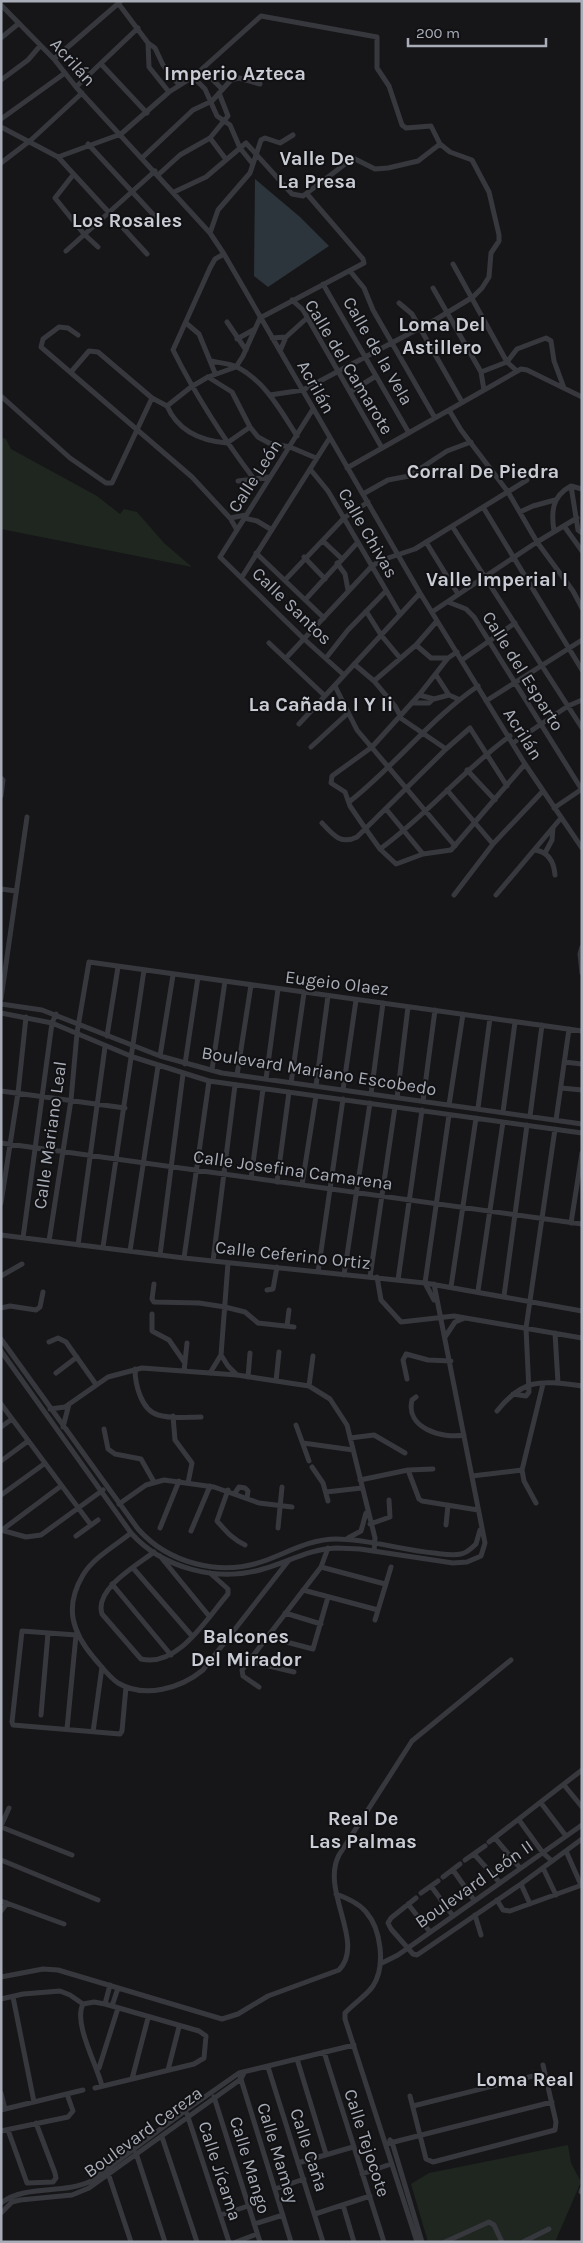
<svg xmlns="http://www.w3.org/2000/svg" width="583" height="2243" font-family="Karla,sans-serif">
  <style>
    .green { fill: #1e261f }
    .water { fill: #2c353c }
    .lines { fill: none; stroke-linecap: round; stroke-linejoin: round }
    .minor { stroke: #37383d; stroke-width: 5 }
    .labels { text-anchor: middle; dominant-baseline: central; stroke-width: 4; stroke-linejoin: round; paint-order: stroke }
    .street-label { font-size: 18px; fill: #a8adb8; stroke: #111113 }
    .quarter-label { font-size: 20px; font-weight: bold; fill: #c9ccd4; stroke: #111113 }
  </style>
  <rect width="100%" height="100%" fill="#161618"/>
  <path class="green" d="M1 437 6 439 11 449 97 496 120 514 124 509 137 512 164 543 192 567 1 529Z
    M568 2145 571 2163 581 2182 555 2242H428L411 2184 429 2173Z"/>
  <path class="water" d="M255 179 300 217 329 246 268 287 254 276Z"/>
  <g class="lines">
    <path class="minor" d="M118 3 148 43 155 48 163 65 179 85
      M1 5 54 59 76 87 210 233 224 254 420 593 525 764 582 848
      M1 38 18 24
      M148 43 149 67 169 92
      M54 59 120 2
      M101 64 147 113
      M202 69 222 89
      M193 77 205 89 217 116 230 125 240 148 252 163
      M1 80 28 60 40 46
      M76 87 138 28
      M1 119 65 73
      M1 127 58 157 147 254
      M210 138 225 158
      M88 144 161 223
      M58 157 121 134 169 92 193 77 261 16 377 37V68L389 86 402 125 406 128 431 126 440 144 450 152 472 160 489 192 499 235V241L491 253 489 277 482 288 473 297 435 320 303 390 270 395
      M143 157 193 110 212 101 231 80 239 78 260 84
      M1 163 31 140 82 93
      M73 175 55 198 84 234 98 247
      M158 175 180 155 210 138 228 116 219 93
      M174 192 206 177 246 143 292 194 303 196 353 158 375 169 388 168 418 161 440 144
      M210 233 218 210 250 173 261 140 265 138 280 143 293 135
      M66 251 155 171
      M224 254 215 259 210 268 173 350C196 396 223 438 254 479
      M453 264 507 362 517 371
      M350 271 364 288 373 310 435 418
      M323 284 409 433
      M433 288 481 372 484 390
      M292 300 303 310 382 448
      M399 303 412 314 462 402
      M227 322 246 350
      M186 323 199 334 215 373
      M78 335 68 328 59 327 43 339 41 347 192 477 230 518 237 530
      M272 338 286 337
      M237 339 255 329
      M280 351 286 337 307 318
      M211 361C219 363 229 363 237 367 265 381 281 411 297 436
      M71 372 89 351 98 352 152 398 167 406 191 387 208 377 236 367 243 356 260 318 364 263 363 259 307 194
      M481 372 507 362 517 349 546 338 551 341 554 361 564 388
      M208 377 232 392 250 427 258 437 269 443 290 447 316 458
      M350 392 376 376
      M1 396 70 458 106 483H112L152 398
      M167 406C178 431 202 441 227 443L250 427
      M313 409 220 557 304 639 344 675
      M449 410 461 430 508 492 537 542 573 591 582 608
      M347 468 521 369 527 370 582 397
      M310 469 328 491 400 614
      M238 481 269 477
      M571 486 578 530 582 533
      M363 494 388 480 409 476 447 451 471 442
      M483 507 582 670
      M520 512 533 506 555 500
      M230 518 246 515
      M244 518 257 521 272 530
      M452 526 582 728
      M564 526 582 551
      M554 531C551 512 552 496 571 486L582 489
      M323 541 341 558
      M426 542 458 594
      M256 553 324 618
      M304 557 325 579
      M337 563 345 574 348 590
      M242 577 329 439
      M286 579 344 518 368 502
      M305 600 358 542
      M448 602 466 609 474 617 582 790
      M366 611 381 635 400 658
      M432 612 537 542 577 518
      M269 643 325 696
      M416 645 431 658H448
      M457 652 448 658 419 695 372 747 332 776 331 783 345 792 350 806 365 828 380 849 396 864 399 863 423 854 451 850 525 764
      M286 658 372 566 382 560 415 549 527 480
      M326 658 348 630 386 591
      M462 660 515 623
      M354 664 374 681 395 706 402 719 446 749
      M436 675 449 695
      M374 681 416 645 437 621
      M335 686 357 730 455 846
      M419 695 434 699 449 695 458 699
      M486 701 582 640
      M412 703H429L433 699
      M299 724 420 593
      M513 743 568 706 582 700
      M311 747 348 713
      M467 770 495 800
      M1 778 3 780 1 796
      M447 790 493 844
      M349 802C395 766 430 719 478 686
      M554 808 582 789
      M386 809 423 854
      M322 823C333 835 341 845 357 837L446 749 470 728 507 786
      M380 849C427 815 463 770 510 736
      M535 850C548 852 554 862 555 875
      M545 853 552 840 553 828
      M1 889 16 891
      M454 895 493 844 543 791
      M496 895 561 818
      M582 947 580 954 582 973
      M1 999 27 817
      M1 1004 42 1010 160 1056 222 1073 582 1124
      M1 1013 52 1023 133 1057 209 1081 582 1133
      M107 1036 118 967
      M160 1056 173 975
      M564 1062 582 1064
      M185 1064 198 977
      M212 1070 225 981
      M237 1075 251 985
      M266 1079 278 989
      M291 1083 304 993
      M316 1086 328 996
      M561 1088 582 1090
      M343 1090 356 1000
      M1 1091 125 1108
      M371 1094 383 1003
      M397 1098 408 1007
      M423 1101 435 1010
      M449 1105 463 1014
      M478 1108 490 1018
      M503 1112 515 1022
      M530 1116 542 1025
      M556 1120 569 1029
      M1 1143 582 1224
      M251 1178 263 1089
      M277 1182 289 1092
      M302 1185 316 1096
      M1 1203 18 1093 26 1017
      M571 1223 582 1153
      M1 1235 184 1258 425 1283 582 1311
      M23 1238 52 1023 56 1014
      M49 1241 71 1100 77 1033 89 962 582 1031
      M78 1245 105 1047
      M103 1247 144 970
      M130 1251 158 1066
      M160 1255 183 1074
      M184 1258 209 1081
      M213 1261 235 1085
      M318 1272 343 1099
      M344 1275 370 1103
      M1 1276 22 1264
      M370 1277 395 1107
      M377 1277 381 1300 401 1322 454 1316 582 1338
      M398 1280 422 1110
      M154 1284 152 1299 154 1302 199 1303 225 1307 245 1312 258 1323 294 1327
      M451 1287 476 1118
      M267 1290 273 1289 277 1267
      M478 1291 503 1122
      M504 1296 527 1125
      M434 1300 425 1283 449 1115
      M1 1308 10 1306 36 1310 40 1307 43 1292
      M152 1314V1331L169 1340 185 1363
      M287 1326 289 1310
      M555 1333 558 1383
      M445 1337 455 1322 465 1318
      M1 1339 138 1529C168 1563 220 1577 264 1561 287 1553 310 1539 336 1539 369 1539 401 1550 434 1553 443 1554 452 1556 461 1554 467 1553 472 1548 476 1544L480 1530
      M49 1342 58 1338 66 1342 95 1383
      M1 1351 131 1533C162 1568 218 1583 263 1569 288 1562 310 1549 336 1548L360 1549 453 1563 467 1562 481 1556 485 1543 434 1284
      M221 1355 228 1366 237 1375
      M135 1369C135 1384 141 1410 158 1415 171 1419 188 1417 201 1417
      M184 1371 187 1343
      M56 1373 77 1357
      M210 1373 221 1355 228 1263
      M248 1377 250 1353
      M407 1379 403 1360 406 1354 428 1360 451 1361
      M276 1381 279 1352
      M309 1386 313 1356
      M513 1394 526 1396 529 1392 526 1328 555 1129
      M416 1397 412 1400C405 1428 442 1439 464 1435
      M1 1404 91 1525
      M50 1409 65 1407 108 1377 142 1368 237 1375 309 1386 330 1399 347 1425 375 1538 374 1551
      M497 1411C524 1377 542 1381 582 1386
      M173 1416 175 1440 192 1463 188 1483
      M296 1425 309 1461
      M1 1427 12 1419
      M63 1427 69 1404
      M104 1429 108 1449 115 1454 141 1459 154 1482
      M350 1438 374 1435 405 1453
      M303 1443 353 1450
      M1 1461 28 1441
      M312 1467 323 1483 328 1501
      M408 1470 433 1469
      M522 1470 543 1384
      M472 1476 522 1470 524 1481 536 1503
      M360 1480 408 1470 419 1499 422 1501 478 1510
      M228 1490 217 1521C226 1531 232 1539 245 1545
      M326 1492 362 1488
      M235 1493 239 1487 245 1488 248 1491 247 1498
      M1 1495 44 1464
      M119 1504 146 1485 164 1480 214 1487 259 1503 292 1507
      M370 1524 390 1517 389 1500
      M446 1525 448 1505
      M160 1528 179 1481
      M278 1528 282 1487
      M1 1530 26 1537 41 1535 103 1490
      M2 1530 61 1486
      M191 1531 210 1486
      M131 1533C116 1545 93 1558 83 1575 64 1607 72 1632 94 1658 102 1667 109 1677 118 1683 145 1699 181 1688 203 1670L289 1560
      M76 1536 98 1520
      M348 1538 361 1531 366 1513
      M154 1552C137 1565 94 1589 102 1614L141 1659C178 1668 207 1618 228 1594V1589L210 1573
      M160 1556 209 1616
      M321 1567 385 1584
      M133 1568 192 1636
      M112 1584 171 1655
      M303 1590 378 1610
      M285 1613 321 1624
      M375 1620 391 1567
      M76 1635 22 1631 12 1722 13 1725 120 1734 122 1731 126 1687
      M267 1637 313 1649 328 1597
      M248 1661 294 1672
      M259 1687 243 1676 242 1670 321 1567 328 1548
      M41 1715 48 1633
      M67 1729 76 1635
      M93 1732 102 1667
      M564 1785 582 1807
      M541 1803 566 1836
      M519 1820 543 1853 552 1861
      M1 1826 9 1808
      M1 1827 72 1855
      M495 1838 520 1868
      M489 1842 582 1770
      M566 1851 581 1885
      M474 1854 500 1883
      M1 1860 98 1900
      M465 1860 485 1846
      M543 1868 556 1895
      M453 1870 474 1900
      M443 1877 460 1864
      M521 1884 530 1904
      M431 1886 453 1916
      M421 1893 438 1881
      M336 1894C347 1898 359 1903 366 1912 381 1929 386 1966 373 1986 366 1996 353 2004 345 2013V2019L417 2242
      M416 1898 391 1918 388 1923 391 1929 413 1954 417 1955 521 1884 582 1839
      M497 1900 503 1910 510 1911 582 1885
      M1 1901 64 1924
      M408 1904 430 1932
      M1 1911 7 1903
      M475 1915 481 1935
      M380 1964 398 1955 582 1825
      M1 1977 43 1969 58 1970 222 2019 238 2014 268 1996 339 1970C366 1942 320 1891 339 1855L412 1741 511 1660
      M13 1997 34 2102
      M1 1999 23 1994 60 1991 70 1995 83 2004 94 2002 105 2004 199 2031 206 2036 204 2058 194 2064 95 2088
      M83 2004C73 2023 97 2065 102 2086
      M105 2004 110 1985
      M112 2006 118 1988
      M324 2052 384 2242
      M297 2059 326 2154
      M268 2067 323 2242
      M99 2068 118 2008
      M168 2070 179 2027
      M240 2076 291 2242
      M132 2079 148 2018
      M1 2093 5 2109
      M410 2096 426 2159 433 2162 555 2130 556 2122 543 2065
      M214 2097 260 2242
      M413 2106 545 2073
      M1 2110 83 2090
      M187 2114 229 2242
      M8 2130 27 2183 53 2182 56 2178 55 2173 36 2123
      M1 2131 68 2117 73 2111 67 2094
      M162 2137 197 2242
      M390 2140 392 2142 422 2242
      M386 2144 552 2102
      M136 2153 165 2242
      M298 2163 353 2147
      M108 2173 131 2242
      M362 2174 391 2164
      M275 2189 304 2179
      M581 2192 582 2189
      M1 2203C26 2184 63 2195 91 2181L186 2110 239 2073 354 2045
      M343 2205 354 2242
      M1 2213 12 2202 20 2200 72 2195 89 2188 241 2079 244 2073
      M315 2214 370 2196
      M221 2215 248 2206
      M254 2224 283 2215
      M236 2242 257 2234
      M445 2242 489 2222 494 2225 502 2242
      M523 2242 549 2229"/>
  </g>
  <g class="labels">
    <g class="street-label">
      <text transform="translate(73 62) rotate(48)">Acrilán</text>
      <text transform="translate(378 351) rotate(60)">Calle de la Vela</text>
      <text transform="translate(349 367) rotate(59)">Calle del Camarote</text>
      <text transform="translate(316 387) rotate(61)">Acrilán</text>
      <text transform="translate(255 476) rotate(-57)">Calle León</text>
      <text transform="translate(368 533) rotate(60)">Calle Chivas</text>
      <text transform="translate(292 606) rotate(44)">Calle Santos</text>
      <text transform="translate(523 671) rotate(58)">Calle del Esparto</text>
      <text transform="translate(523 734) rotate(58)">Acrilán</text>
      <text transform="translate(337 983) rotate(7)">Eugeio Olaez</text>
      <text transform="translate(319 1071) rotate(9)">Boulevard Mariano Escobedo</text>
      <text transform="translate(50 1135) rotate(-82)">Calle Mariano Leal</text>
      <text transform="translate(293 1170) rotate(8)">Calle Josefina Camarena</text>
      <text transform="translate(293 1255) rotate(6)">Calle Ceferino Ortiz</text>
      <text transform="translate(474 1884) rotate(-35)">Boulevard León II</text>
      <text transform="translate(143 2132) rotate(-36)">Boulevard Cereza</text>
      <text transform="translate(367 2143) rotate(72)">Calle Tejocote</text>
      <text transform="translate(309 2150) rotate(72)">Calle Caña</text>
      <text transform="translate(278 2153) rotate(73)">Calle Mamey</text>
      <text transform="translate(250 2165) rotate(73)">Calle Mango</text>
      <text transform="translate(220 2171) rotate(72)">Calle Jícama</text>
    </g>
    <g class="quarter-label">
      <text x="235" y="73">Imperio Azteca</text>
      <text x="317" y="158">Valle De<tspan x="317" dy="23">La Presa</tspan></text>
      <text x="127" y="220">Los Rosales</text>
      <text x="442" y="324">Loma Del<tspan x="442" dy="23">Astillero</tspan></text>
      <text x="483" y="471">Corral De Piedra</text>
      <text x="497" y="579">Valle Imperial I</text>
      <text x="321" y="704">La Cañada I Y Ii</text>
      <text x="246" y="1636">Balcones<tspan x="246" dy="23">Del Mirador</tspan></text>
      <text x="363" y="1818">Real De<tspan x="363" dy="23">Las Palmas</tspan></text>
      <text x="525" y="2079">Loma Real</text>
    </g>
  </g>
  <rect width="583" height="2243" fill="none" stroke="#a8adb8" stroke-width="5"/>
  <path d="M408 38v8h138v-8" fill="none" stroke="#a8adb8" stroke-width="2.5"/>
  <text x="416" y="38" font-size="15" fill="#a8adb8" stroke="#111113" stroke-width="4" paint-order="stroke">200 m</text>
</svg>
